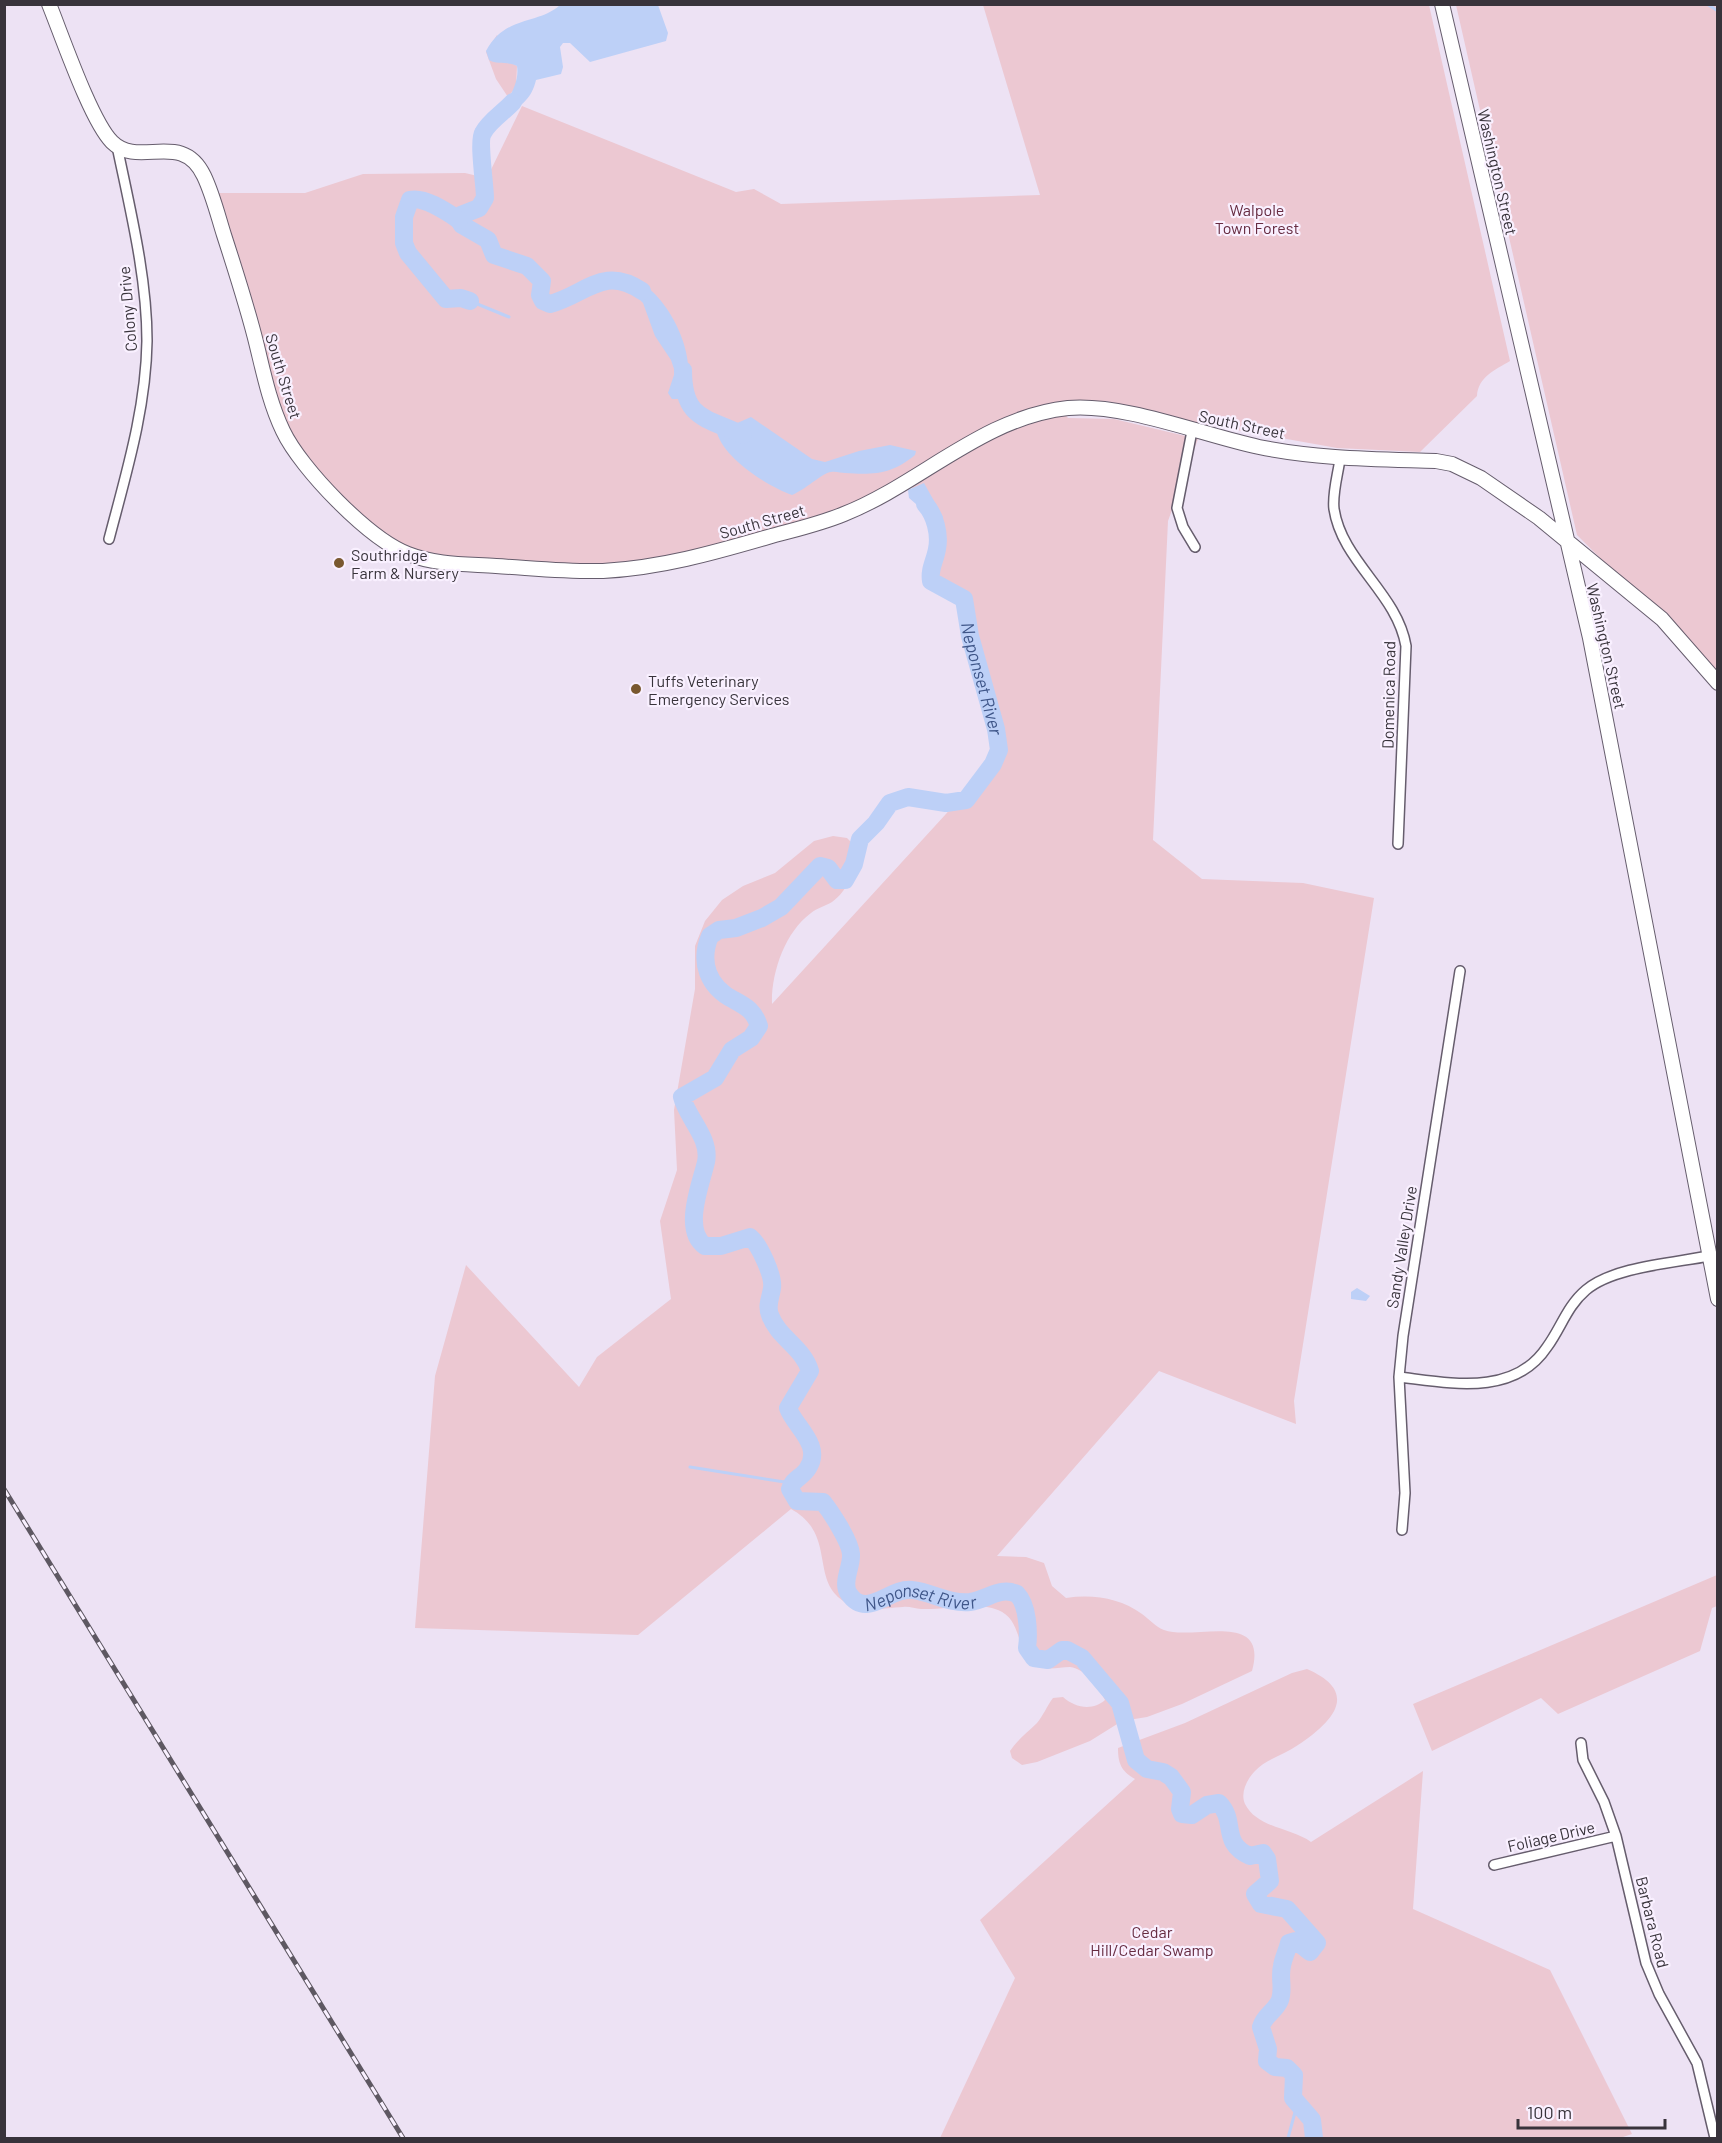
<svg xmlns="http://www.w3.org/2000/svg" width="1722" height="2143" font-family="Barlow,sans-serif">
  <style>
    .green { fill: #ecc8d2 }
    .water { fill: #bdd0f7 }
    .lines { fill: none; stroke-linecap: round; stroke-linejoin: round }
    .stream { stroke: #bdd0f7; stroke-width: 3 }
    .river { stroke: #bdd0f7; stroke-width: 18 }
    .street-casing { stroke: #665d6d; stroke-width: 12 }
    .secondary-casing { stroke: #665d6d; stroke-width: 16 }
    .street { stroke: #fff; stroke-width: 9 }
    .secondary { stroke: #fff; stroke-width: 14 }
    .rail-casing { stroke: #5e5862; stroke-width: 5 }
    .rail { stroke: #f9f0ff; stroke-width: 3; stroke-dasharray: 9; stroke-linecap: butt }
    .poi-dot { fill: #79582f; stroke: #f9f0ff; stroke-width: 2 }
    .labels { text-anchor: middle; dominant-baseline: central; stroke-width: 4.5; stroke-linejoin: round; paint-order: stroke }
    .street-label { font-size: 16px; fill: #38333b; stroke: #f9f0ff }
    .park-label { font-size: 16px; fill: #662b41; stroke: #f9f0ff }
    .poi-label { font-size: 16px; fill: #38333b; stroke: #f9f0ff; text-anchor: start }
    .water-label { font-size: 18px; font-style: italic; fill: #3f5689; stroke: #f9f0ff }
  </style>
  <rect width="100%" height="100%" fill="#ede2f4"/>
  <path class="green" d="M983 5H1429L1510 361C1495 370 1478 377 1477 396L1420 452 1337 448 1197 423 1106 401 1056 404 1068 418 1114 419 1198 439 1168 521 1153 840 1202 879 1303 883 1374 898 1294 1401 1296 1424 1159 1371 997 1556 1026 1557 1044 1563 1052 1586 1066 1598C1093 1594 1120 1598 1142 1614 1149 1619 1156 1627 1164 1630 1193 1641 1269 1609 1252 1671L1182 1704 1147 1717 1122 1721 1090 1741 1037 1762 1022 1765 1012 1758 1010 1751C1018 1739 1028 1732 1037 1723 1043 1716 1047 1706 1053 1698L1063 1697C1075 1708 1093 1711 1105 1700 1099 1687 1086 1669 1070 1667 1058 1667 1046 1672 1035 1664 1015 1651 1023 1620 998 1610 975 1601 945 1610 921 1609 915 1609 909 1606 903 1607 884 1608 868 1613 849 1604 807 1584 839 1535 791 1509L638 1635 415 1628 435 1376 466 1265 579 1387 597 1357 671 1299 660 1221 677 1170 674 1110 695 989V946L705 921 722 900 743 886 775 873 814 841 833 836 847 838 858 849C856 868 848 891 832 902 825 906 817 908 811 913 785 932 771 973 772 1004L956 803C979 796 1001 762 998 739L970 636 964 599 931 581C929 569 935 561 937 549 942 522 920 502 908 480L858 508 634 568 443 562 395 548 293 449 211 193H305L363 174 465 173 482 177 484 184 522 106 736 192 754 189 781 204 1040 195Z
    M1456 5H1717V683L1645 603 1577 535Z
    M497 35 510 62 517 66 516 87 508 97 496 79 486 52Z
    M1717 1575V1606L1712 1608 1700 1651 1558 1714 1541 1698 1432 1751 1413 1704Z
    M1307 1669C1360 1692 1334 1721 1298 1745 1284 1755 1266 1759 1255 1771 1247 1779 1240 1793 1245 1804 1257 1828 1292 1828 1311 1842L1423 1771 1413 1909 1550 1970 1632 2134 1620 2138H940L1015 1978 980 1920 1135 1779C1121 1771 1118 1763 1118 1748L1185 1723 1292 1673Z"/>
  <path class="water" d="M560 5H658L668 33 666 41 590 62 570 43H563L560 47 563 67 561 74 536 80C531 102 517 109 498 118 506 101 520 85 517 66 507 61 497 65 489 60L486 51C505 15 538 25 560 5Z
    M631 279C667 287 708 370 678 399H672L668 393 675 372 671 360 655 336 643 303 622 282Z
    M751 417 812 459 825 462 859 451 890 445 916 451 915 455C892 474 875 475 845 473 841 473 836 471 831 472 822 473 805 490 792 495 767 486 725 459 717 433L724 422 735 424Z
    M924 483 943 517 940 524 931 528 923 510 909 498 908 490Z
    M1357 1288 1370 1296 1366 1301 1351 1299V1292Z"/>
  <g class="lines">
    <path class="stream" d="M1707 4 1718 11
      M470 301 509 317
      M690 1467 791 1483
      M1288 2138 1297 2105"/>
    <g class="river">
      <path d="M513 102C504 112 489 121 483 133 478 141 485 186 485 198L479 208 461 215 459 220 462 225 488 240 494 255 527 266 542 281 540 295 543 301 550 304C587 294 603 265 642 291"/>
      <path d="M459 220C447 212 424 196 410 200L404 217V243L408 253 446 299 461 298 470 301"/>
      <path d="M683 370C683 419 705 417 743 435"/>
      <path id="s1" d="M925 504C935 515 940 534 937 549 935 561 929 569 931 581L964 599 970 636 996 729 999 750 993 764 966 800 946 803 908 797 890 803 876 823 860 839 854 864 845 880H837L828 868 820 866 781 907 762 918 736 928 719 930 710 936C699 962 708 987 734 1000 747 1007 754 1011 759 1026L751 1038 732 1050 715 1078 682 1097C687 1118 711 1138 706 1162 701 1184 682 1230 705 1246H721L750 1237C759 1244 774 1276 772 1288 771 1297 766 1305 770 1315 778 1338 803 1347 810 1371L788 1408C794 1426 823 1445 808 1468 803 1477 792 1479 790 1489L797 1501 823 1502C831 1512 850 1541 851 1554 852 1567 841 1583 849 1594 867 1620 890 1587 912 1590 932 1592 948 1604 970 1602 987 1600 1000 1586 1017 1594 1028 1605 1029 1633 1027 1648L1034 1658 1048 1660 1062 1650H1067L1082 1658 1120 1703 1136 1760 1147 1769 1163 1772 1171 1777 1182 1792 1180 1809 1182 1814 1192 1815 1207 1805 1219 1803C1237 1821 1220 1843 1250 1856L1263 1853 1267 1859 1270 1881 1255 1894 1261 1904 1287 1909 1317 1943 1310 1952 1296 1941 1289 1943C1287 1951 1283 1959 1282 1966 1279 1978 1284 1988 1280 2000 1275 2012 1264 2015 1261 2027L1268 2049 1267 2061 1275 2067 1287 2068 1294 2075 1293 2098 1312 2120 1314 2138"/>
    </g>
    <defs>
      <path id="street" d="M1192 431 1177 508 1183 527 1195 547
        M1340 459C1338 474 1332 494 1334 509 1342 562 1397 593 1406 646L1398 844
        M109 539C126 474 146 409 147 341 147 277 130 209 117 146
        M1399 1377C1450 1383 1514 1397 1547 1347 1561 1328 1567 1306 1586 1290 1613 1267 1673 1263 1709 1256
        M1402 1530 1405 1493 1399 1377 1403 1336 1460 971
        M1581 1743 1583 1760 1604 1802 1616 1836 1646 1963 1659 1994 1697 2063 1715 2138
        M1494 1865 1616 1836"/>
      <path id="secondary" d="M49 4C62 36 91 121 112 142 139 169 182 129 204 176 213 195 218 216 224 235 236 272 248 309 257 346 264 375 270 404 283 431 301 469 369 539 408 554 436 565 467 564 496 566 531 568 567 572 603 571 660 568 713 553 768 537 793 530 820 524 844 514 920 484 983 417 1068 408 1124 403 1203 435 1259 447 1318 459 1377 459 1436 461L1452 464 1481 478 1539 518 1662 619 1718 683
        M1442 4 1590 638 1718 1299"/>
    </defs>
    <use href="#street" class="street-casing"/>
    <use href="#secondary" class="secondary-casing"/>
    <use href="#street" class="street"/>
    <use href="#secondary" class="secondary"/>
    <defs>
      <path id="rail" d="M4 1489 403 2138"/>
    </defs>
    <use href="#rail" class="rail-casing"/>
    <use href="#rail" class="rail"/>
  </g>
  <g class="poi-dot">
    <circle cx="339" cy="563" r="6"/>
    <circle cx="636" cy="689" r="6"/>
  </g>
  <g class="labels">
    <g class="street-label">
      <text transform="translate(1498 172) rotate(77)">Washington Street</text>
      <text transform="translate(127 309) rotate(-95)">Colony Drive</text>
      <text transform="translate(284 376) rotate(73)">South Street</text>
      <text transform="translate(1242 424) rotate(12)">South Street</text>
      <text transform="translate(762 521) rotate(-16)">South Street</text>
      <text transform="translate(1607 646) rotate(77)">Washington Street</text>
      <text transform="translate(1388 695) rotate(-89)">Domenica Road</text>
      <text transform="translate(1401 1247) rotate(-81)">Sandy Valley Drive</text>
      <text transform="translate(1551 1836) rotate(-13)">Foliage Drive</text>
      <text transform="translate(1653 1922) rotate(76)">Barbara Road</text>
    </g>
    <g class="park-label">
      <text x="1257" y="209">Walpole<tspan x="1257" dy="18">Town Forest</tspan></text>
      <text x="1152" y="1931">Cedar<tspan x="1152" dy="18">Hill/Cedar Swamp</tspan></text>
    </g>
    <g class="poi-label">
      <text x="351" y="554">Southridge<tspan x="351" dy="18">Farm &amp; Nursery</tspan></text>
      <text x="648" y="680">Tuffs Veterinary<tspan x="648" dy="18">Emergency Services</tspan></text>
    </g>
    <g class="water-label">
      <text stroke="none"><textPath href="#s1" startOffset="200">Neponset River</textPath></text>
      <text stroke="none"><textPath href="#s1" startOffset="1605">Neponset River</textPath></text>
    </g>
  </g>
  <rect width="1722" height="2143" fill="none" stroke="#38333b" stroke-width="12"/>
  <path d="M1518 2119v9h147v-9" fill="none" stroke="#38333b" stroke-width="3"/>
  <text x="1527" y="2119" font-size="18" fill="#38333b" stroke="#f9f0ff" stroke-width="4.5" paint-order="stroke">100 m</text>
</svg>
